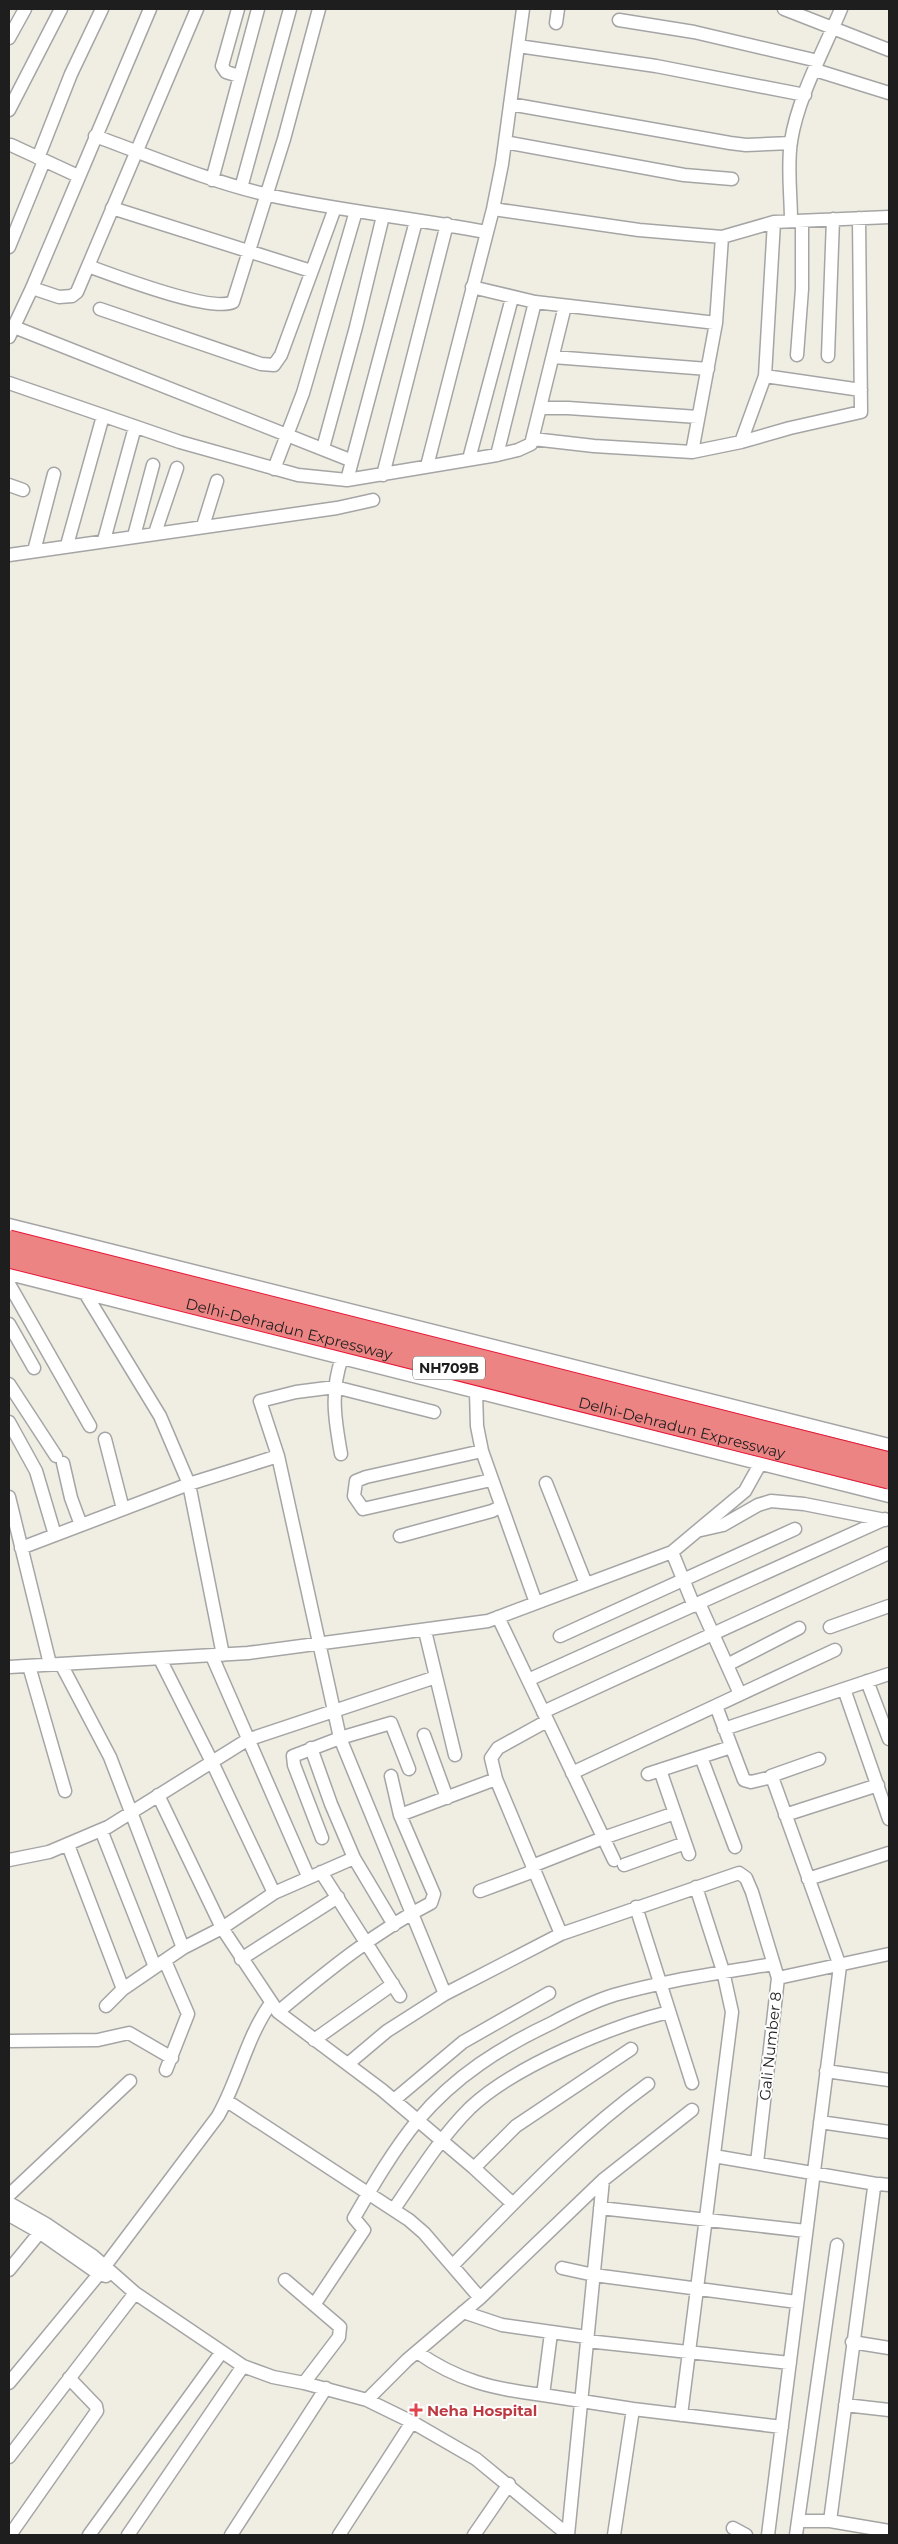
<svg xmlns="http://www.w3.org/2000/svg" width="898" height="2544" font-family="Montserrat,sans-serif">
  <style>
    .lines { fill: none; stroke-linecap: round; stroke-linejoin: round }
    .minor-casing { stroke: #a5a5a5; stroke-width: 15 }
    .minor { stroke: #fff; stroke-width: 12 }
    .highway-bridge-casing { stroke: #e81637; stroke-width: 21; stroke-linecap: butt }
    .highway-bridge { stroke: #ed8484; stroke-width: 19 }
    .health-dot { fill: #e0444e; stroke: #fff; stroke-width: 2 }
    .labels { text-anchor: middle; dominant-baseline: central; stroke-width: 4; stroke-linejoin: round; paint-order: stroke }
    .shield { fill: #fff; stroke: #626262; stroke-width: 1 }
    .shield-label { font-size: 14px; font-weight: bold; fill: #1e1e1e }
    .street-label { font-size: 15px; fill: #1e1e1e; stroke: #fff }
    .health-label { font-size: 15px; font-weight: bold; fill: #be3a42; stroke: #fff; text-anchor: start }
  </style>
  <rect width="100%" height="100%" fill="#f0eee3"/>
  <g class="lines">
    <defs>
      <path id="minor" d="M238 9 222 66 226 72 239 76
        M784 9 889 50
        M619 20 694 32 818 61
        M556 23 558 9
        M9 38 25 9
        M518 46 656 66 805 95
        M815 70 889 93
        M510 104 730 143 746 145 791 143
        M9 110 61 9
        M95 136C153 157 208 181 268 195 340 211 414 218 486 232
        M505 142 684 175 732 179
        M11 145 78 176
        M38 158 71 74 102 9
        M212 180 258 9
        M241 188 290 9
        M112 208 311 271
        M493 209 639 230 722 237 774 222 889 217
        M791 221C791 195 787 167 791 141 798 97 824 50 841 9
        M9 247 44 161
        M88 266C113 275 211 313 233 302L284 139 319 9
        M472 287 535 302 716 323
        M32 288 59 297 72 296 77 292 197 9
        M100 309 261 364 274 365 281 355 335 208
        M14 327 350 460
        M9 337 32 288 150 9
        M797 355 802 289V221
        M828 356 833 219
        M553 357 708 369
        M765 376 861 390
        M9 383 180 442 298 475 347 480 497 455 518 450 531 444 565 306
        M541 408H568L698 417
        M533 439 594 446 692 452 741 442 790 428 861 412 859 218
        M741 442 765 376 774 222
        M323 448 356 327 383 216
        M692 452 716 323 722 237
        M497 455 535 302
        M469 459 512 298
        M427 466 493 209 502 164 523 9
        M274 469 303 393 356 211
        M383 475 447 224
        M347 480 416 221
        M9 485 23 490
        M203 526 217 481
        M155 533 177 468
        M134 536 153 465
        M104 540 135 427
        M67 545 103 416
        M34 551 54 474
        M9 555 337 508 373 500
        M9 1225 889 1445
        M9 1274 889 1496
        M9 1284 90 1426
        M85 1293 160 1416 189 1484 223 1655
        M9 1324 34 1368
        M9 1384 56 1456
        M476 1392 477 1426 482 1451 536 1603
        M434 1412 335 1387 296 1392 260 1401 278 1456 340 1738 445 1994
        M9 1422 36 1471 55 1535
        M105 1439 123 1509
        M482 1451 366 1477 356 1481 354 1496 363 1509 491 1480
        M341 1454C335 1421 330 1391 342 1358
        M63 1463 71 1498 81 1525
        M546 1483 586 1584
        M9 1497 50 1664
        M701 1530 723 1525 758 1505 771 1501 804 1504 885 1520
        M400 1536 492 1511 500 1507
        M21 1548 189 1484 278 1456
        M672 1552 694 1606
        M699 1603 740 1694
        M498 1617 614 1860
        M830 1627 889 1606
        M425 1631 455 1755
        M560 1636 795 1529
        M212 1656 308 1876
        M160 1659 212 1762 274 1893
        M61 1664 110 1757 183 1948
        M727 1665 799 1628
        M29 1666 65 1791
        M9 1667 248 1653 488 1621 672 1552 745 1491 764 1457
        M528 1680 885 1519
        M867 1681 889 1739
        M844 1689 889 1819
        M716 1706 744 1780 751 1782 772 1777 840 1966 768 2535
        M543 1712 889 1553
        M547 1721 498 1748 491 1758 496 1779 561 1934
        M724 1729 889 1674
        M424 1735 447 1798
        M311 1748 331 1804 354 1858 394 1925
        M701 1757 735 1847
        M660 1770 689 1854
        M572 1773 835 1650
        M648 1774 731 1747
        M771 1776 819 1759
        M158 1795 222 1928 278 2012 382 2090 474 2168 513 2204
        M400 1815 496 1779
        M785 1815 878 1785
        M101 1830 155 1967
        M322 1838 294 1765 293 1756 340 1738 391 1723 409 1769
        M68 1845 123 1989
        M9 1860 49 1852 108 1827 247 1740 436 1677
        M624 1865 685 1843
        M532 1866 603 1838 675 1813
        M321 1872 400 1996
        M808 1879 889 1853
        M480 1891 534 1871
        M636 1907 692 2083
        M241 1959 338 1897
        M165 1961 188 2014 166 2070
        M778 1978 889 1954
        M106 2006 123 1989 183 1948 222 1928 274 1893 354 1858
        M278 2012C326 1972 376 1931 431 1903L434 1894 400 1815 391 1776
        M314 2040 393 1984
        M9 2041 98 2040 129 2033 172 2058
        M349 2063 387 2031 445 1994 561 1934 739 1873 746 1878 752 1892 778 1978 757 2163
        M826 2071 889 2080
        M394 2100 463 2042 549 1993
        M227 2101 409 2220 424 2233 480 2298 603 2180 692 2110
        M820 2122 889 2132
        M714 2156 876 2184
        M474 2168 516 2126 631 2049
        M9 2195 130 2081
        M9 2203 46 2224 93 2256 135 2293 243 2366 273 2377 304 2383 367 2400 412 2422 476 2459 568 2535
        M600 2208 806 2231
        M394 2209C418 2174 440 2138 470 2108 513 2067 611 2026 669 2012
        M9 2215 39 2232 99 2274 106 2276
        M453 2265C515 2202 575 2137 648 2084
        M562 2268 594 2275 797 2302
        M9 2270 45 2226
        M285 2280 340 2327 339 2337 304 2383
        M314 2305 364 2230 354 2218C373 2185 394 2149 418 2120 455 2076 501 2047 552 2023 572 2012 592 2002 614 1995 666 1980 720 1973 773 1964
        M463 2312 502 2325 587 2337
        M551 2333 543 2395 633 2409 782 2427
        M587 2341 790 2363
        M852 2342 889 2348
        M417 2352C458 2381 494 2389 543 2395
        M9 2383 99 2274 218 2116C239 2079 246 2038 271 2003
        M367 2400 407 2360 480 2298
        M845 2405 889 2410
        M681 2415 732 2012 723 1971 696 1887
        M9 2457 135 2293
        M799 2521H830L889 2531
        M830 2521 874 2188 879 2184 889 2185
        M733 2528 746 2535
        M10 2535 97 2411 96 2406 69 2378
        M89 2535 221 2353
        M128 2535 243 2366
        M231 2535 326 2388
        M339 2535 412 2422
        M474 2535 509 2484
        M568 2535 603 2180
        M614 2535 633 2409
        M796 2535 837 2245"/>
    </defs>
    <use href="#minor" class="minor-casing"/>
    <use href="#minor" class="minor"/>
    <defs>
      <g id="highway-bridge">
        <path d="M9 1240 889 1462"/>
        <path id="s1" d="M9 1258 889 1479"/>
      </g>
    </defs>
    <use href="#highway-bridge" class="highway-bridge-casing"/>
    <use href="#highway-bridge" class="highway-bridge"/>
  </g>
  <path class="health-dot" d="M413.5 2402.5h5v5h5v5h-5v5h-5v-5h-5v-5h5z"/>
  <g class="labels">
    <rect class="shield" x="413" y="1356.5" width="72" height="23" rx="4"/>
    <g class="shield-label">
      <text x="449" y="1368">NH709B</text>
    </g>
    <g class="street-label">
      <text stroke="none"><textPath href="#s1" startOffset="289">Delhi-Dehradun Expressway</textPath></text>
      <text stroke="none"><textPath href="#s1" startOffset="694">Delhi-Dehradun Expressway</textPath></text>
      <text transform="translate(770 2046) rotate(-84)">Gali Number 8</text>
    </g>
    <g class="health-label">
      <text x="427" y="2410">Neha Hospital</text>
    </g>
  </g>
  <rect width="898" height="2544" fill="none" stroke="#1e1e1e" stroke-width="20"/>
</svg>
